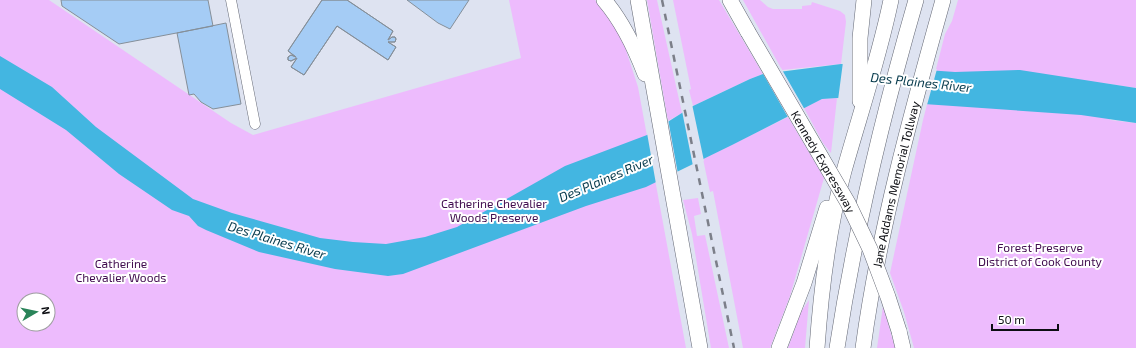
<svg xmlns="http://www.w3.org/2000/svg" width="1136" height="348" font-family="'Exo 2',sans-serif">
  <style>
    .green { fill: #edbbfd; fill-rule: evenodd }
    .water { fill: #43b6e1 }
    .pier { fill: #dee3f1 }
    .building { fill: #a5ccf5; stroke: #858f99 }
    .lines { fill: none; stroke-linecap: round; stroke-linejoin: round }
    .minor-casing { stroke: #646874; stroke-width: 11 }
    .highway-casing { stroke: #646874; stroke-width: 16 }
    .minor { stroke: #fff; stroke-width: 10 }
    .highway { stroke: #fff; stroke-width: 15 }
    .rail { stroke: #7c7f89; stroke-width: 2.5; stroke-dasharray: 7 7; stroke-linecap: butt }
    .highway-bridge-casing { stroke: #646874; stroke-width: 16; stroke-linecap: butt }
    .highway-bridge { stroke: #fff; stroke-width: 15 }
    .labels { text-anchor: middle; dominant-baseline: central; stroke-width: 4; stroke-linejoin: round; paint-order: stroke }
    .street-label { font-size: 12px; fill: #0c0d12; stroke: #fff }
    .park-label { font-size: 12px; fill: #410d4f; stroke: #fff }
    .water-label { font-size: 13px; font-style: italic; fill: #063a4c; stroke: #fff }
  </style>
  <rect width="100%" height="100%" fill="#dee3f1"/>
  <path class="green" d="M0 0H49L231 123 253 135 521 58 509 0H595L616 29 625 47 638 87 686 348H0ZM24 300H48V324H24Z
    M647 0H657L682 113 668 121Z
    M673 0H719L763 74 750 79 693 106 689 90 691 89Z
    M743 0H760L768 7 773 9H802V6L811 5 812 2 840 11 845 15 846 22 841 64 782 70Z
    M958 0H1136V88L1103 83 1110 120 1136 123V348H914L904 312 890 273 923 120 945 34 952 21Z
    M837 98 831 153 823 143 804 108 822 99Z
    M788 117 824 178 790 296 770 348H743L713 191 710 192 703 159Z
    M698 198 701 214 694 216 697 236 705 235 729 348H711L692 234 683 200Z
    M809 300 805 348H788L801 312Z
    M883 306 895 348H877Z"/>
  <path class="water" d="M0 56 52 87 96 127 193 199 232 213 320 238 353 242 386 244 425 237 457 227 565 166 647 135 693 106 750 79 763 74 841 64 955 72 1020 70 1136 88V123L1081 115 837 98 822 99 732 145 646 187 586 206 403 274 388 276 335 269 259 252 206 230 198 226 189 216 172 210 119 174 66 130 0 89Z"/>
  <path class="pier" d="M843 62 937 69 927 105 838 100Z
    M781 68 805 110 789 119 762 72Z
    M692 104 704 161 693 166 682 111Z
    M668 119 678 174 656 184 647 133Z"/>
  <path class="building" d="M61 0H208L213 26 119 44 62 6Z
    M322 0H347L393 31 388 40 392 37H395L396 39 395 42H388L396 47 388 60 337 26 304 75 291 67 297 58 291 61 288 60V57L291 55 296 57 288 51Z
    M322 0H347L393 31 388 40 392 37H395L396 39 395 42H388L396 47 388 60 337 26 304 75 291 67 297 58 291 61 288 60V57L291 55 296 57 288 51Z
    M407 0H469L450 29 438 23Z
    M226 23 241 104 213 109 201 102 194 94 189 95 177 33Z"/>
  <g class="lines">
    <defs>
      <path id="minor" d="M231 0 255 124"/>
      <g id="highway">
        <path d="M604 0C623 22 635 48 645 74"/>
        <path d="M638 0 700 348"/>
        <path d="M730 0 748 32"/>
        <path d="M860 101V38L864 0"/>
        <path d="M899 331 903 348"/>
        <path d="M779 348 804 283 827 208"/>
        <path d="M817 348C821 291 829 226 844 171 860 114 879 58 891 0"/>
        <path d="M837 348C855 231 883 114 916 0"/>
        <path id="s1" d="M863 348C879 230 911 114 943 0"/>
      </g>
    </defs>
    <use href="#minor" class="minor-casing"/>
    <use href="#highway" class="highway-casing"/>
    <use href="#minor" class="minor"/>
    <use href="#highway" class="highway"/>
    <path class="rail" d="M662 0 734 348"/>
    <defs>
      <g id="highway-bridge">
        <path id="s2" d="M748 32 848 203 870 249 888 297 899 331"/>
      </g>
    </defs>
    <use href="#highway-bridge" class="highway-bridge-casing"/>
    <use href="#highway-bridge" class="highway-bridge"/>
  </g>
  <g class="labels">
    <g class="street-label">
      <text stroke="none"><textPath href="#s2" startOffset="150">Kennedy Expressway</textPath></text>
      <text stroke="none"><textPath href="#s1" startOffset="167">Jane Addams Memorial Tollway</textPath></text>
    </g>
    <g class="park-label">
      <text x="494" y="203">Catherine Chevalier<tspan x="494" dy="14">Woods Preserve</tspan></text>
      <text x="1040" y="247">Forest Preserve<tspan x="1040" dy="14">District of Cook County</tspan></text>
      <text x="121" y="263">Catherine<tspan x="121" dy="14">Chevalier Woods</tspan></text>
    </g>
    <g class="water-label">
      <text transform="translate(921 82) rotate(6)">Des Plaines River</text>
      <text transform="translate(606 178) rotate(-23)">Des Plaines River</text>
      <text transform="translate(277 240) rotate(17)">Des Plaines River</text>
    </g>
  </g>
  <g transform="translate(36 312) rotate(81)"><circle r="19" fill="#ffffff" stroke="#9e9ea0"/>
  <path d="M0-3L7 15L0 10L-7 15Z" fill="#2a8459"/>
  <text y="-6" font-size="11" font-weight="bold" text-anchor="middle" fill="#0c0d12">N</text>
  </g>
  <path d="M992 324v6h66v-6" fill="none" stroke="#0c0d12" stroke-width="2"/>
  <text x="998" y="324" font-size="12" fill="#0c0d12" stroke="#ffffff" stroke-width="3" paint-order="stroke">50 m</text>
</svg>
